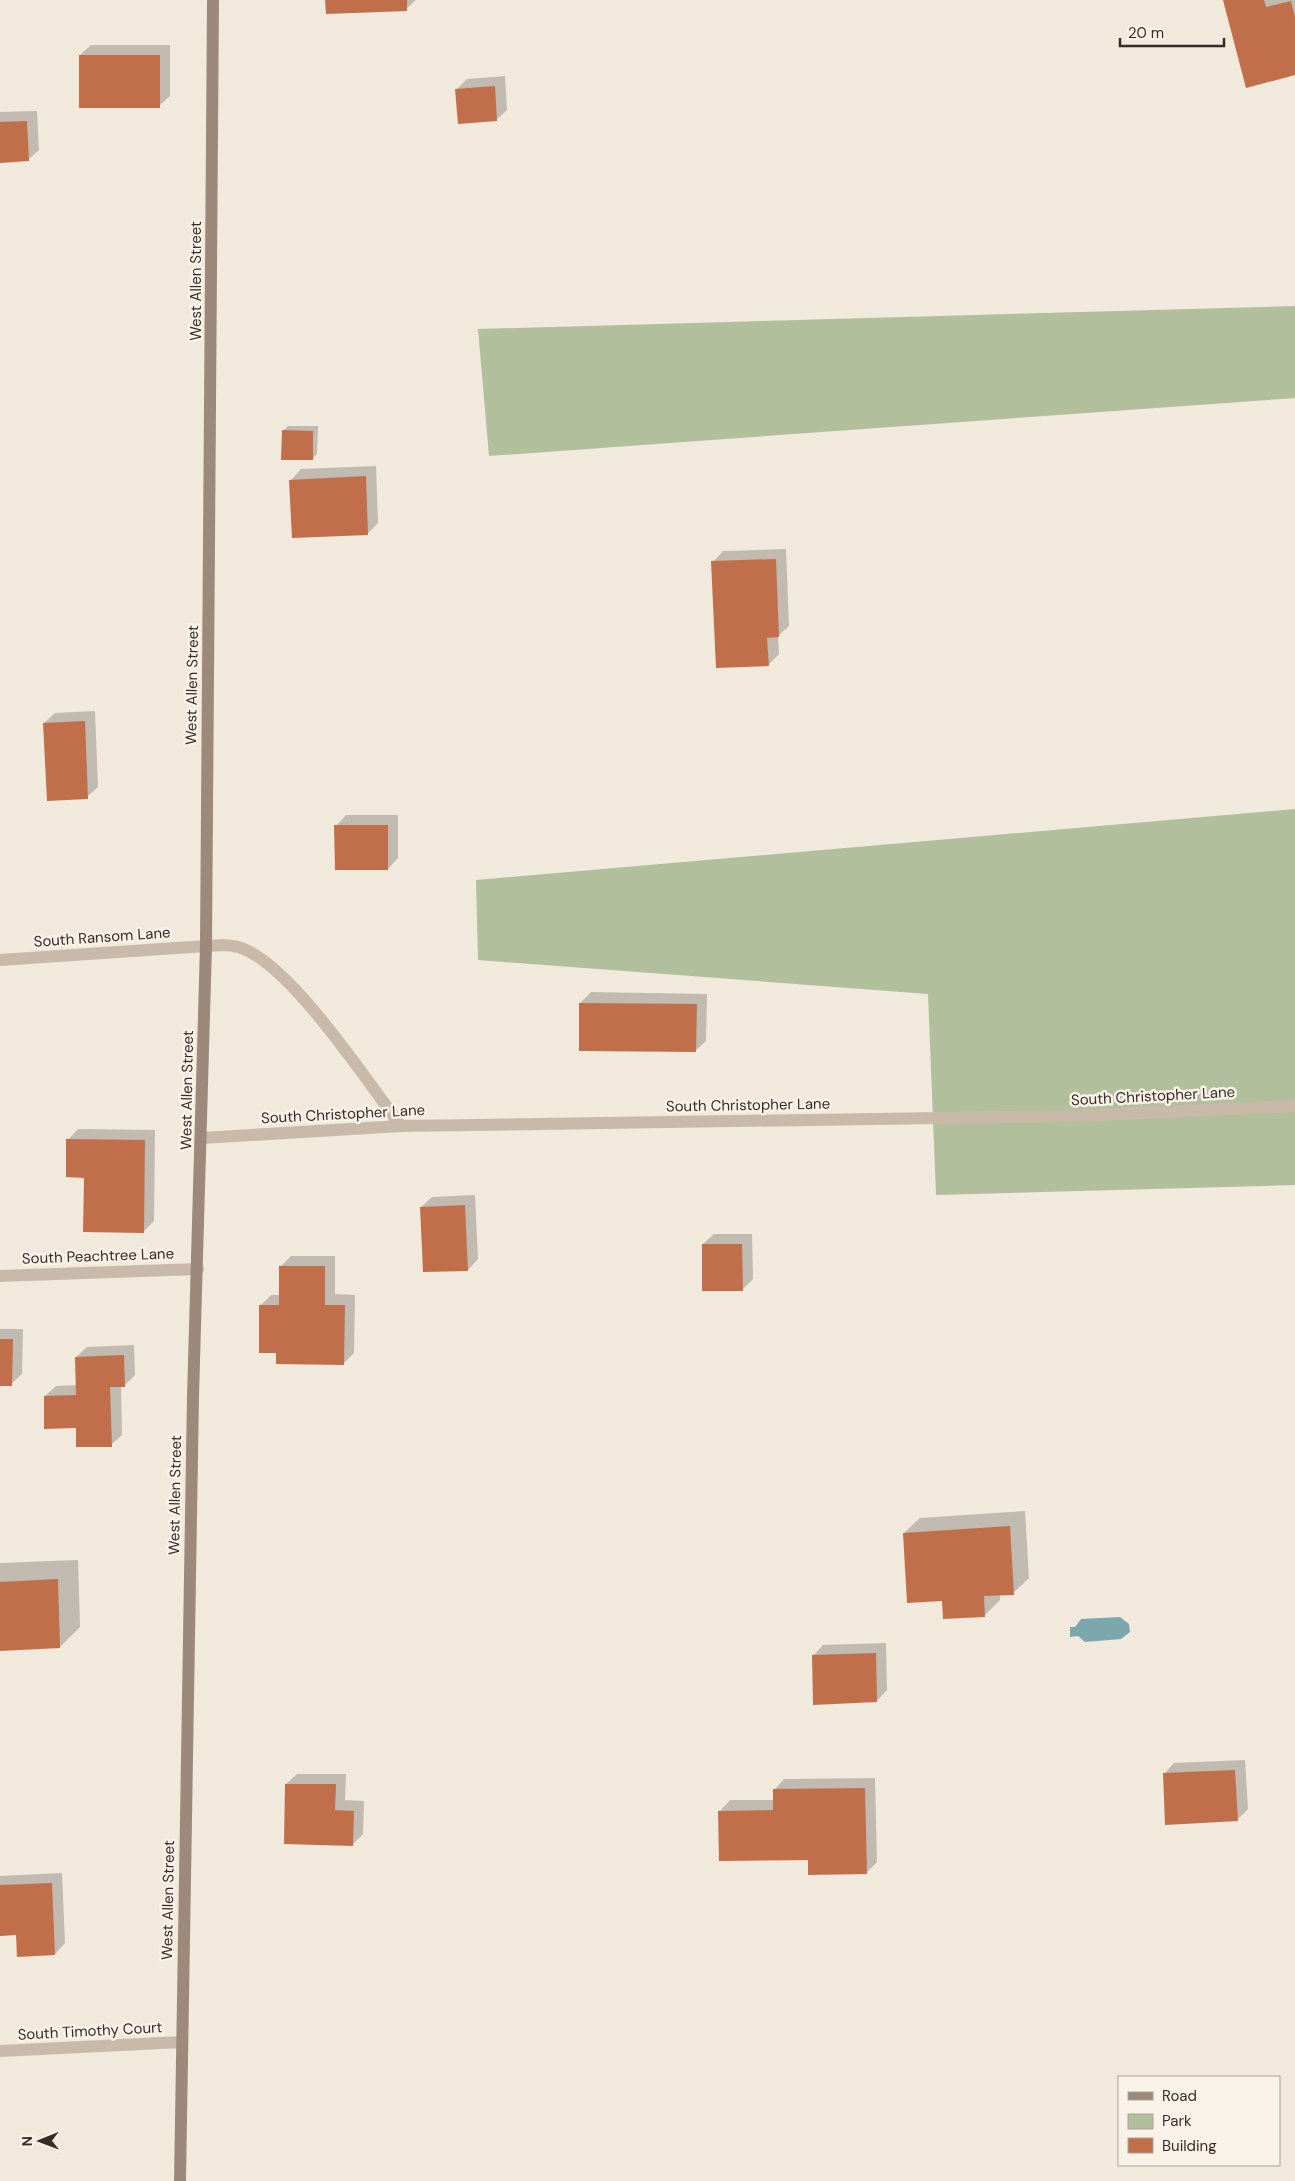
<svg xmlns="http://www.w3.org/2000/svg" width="1295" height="2181" font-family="'DM Sans',sans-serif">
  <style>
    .green { fill: #b1bf9d }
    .water { fill: #7ca7ad }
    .shadow { fill: #0003 }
    .building { fill: #c16f4a }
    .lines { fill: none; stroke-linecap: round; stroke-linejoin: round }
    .lane { stroke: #c9b9a8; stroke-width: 12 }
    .street { stroke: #c9b9a8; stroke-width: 12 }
    .secondary { stroke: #9c897a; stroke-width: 12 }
    .labels { text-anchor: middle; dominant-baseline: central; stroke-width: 5; stroke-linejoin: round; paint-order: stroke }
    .street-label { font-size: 15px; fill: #362d28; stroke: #f9f2e8 }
  </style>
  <rect width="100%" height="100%" fill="#f1e9dc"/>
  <path class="green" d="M1295 306V398L489 456 478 329Z
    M1295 809V1185L936 1195 928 994 478 960 476 880Z"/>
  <path class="water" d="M1120 1617 1129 1624 1130 1632 1121 1639 1085 1642 1078 1636 1070 1637V1627H1075L1081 1619Z"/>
  <path class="shadow" d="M327 0H416L406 9Z
    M1224 0H1295V74Z
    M91 45H170V96L159 106 80 55Z
    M505 76 507 110 496 120 457 89 467 79Z
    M37 111 39 150 28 160 0 161V112Z
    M288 426H318L317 454 312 459 283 431Z
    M376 466 378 523 368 533 291 480 301 469Z
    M786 549 789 626 778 636 779 654 768 665 713 562 723 551Z
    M95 711 98 787 87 797 44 723 55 713Z
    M346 815H398V858L388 869 336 826Z
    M591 992 707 994 706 1041 695 1051 580 1003Z
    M78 1129 155 1130 154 1221 143 1232 85 1176 68 1140Z
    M475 1195 478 1259 468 1270 421 1207 432 1197Z
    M714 1234H752L753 1279 743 1289 703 1244Z
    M291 1256H335V1294L355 1295 354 1353 343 1364 278 1352 261 1305 271 1295H280L281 1266Z
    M0 1329H23L22 1374 11 1384H0Z
    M134 1345 135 1375 124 1386H121L122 1435 111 1445 77 1427 45 1396 56 1386 77 1385 76 1357 87 1347Z
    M1025 1511 1029 1578 1013 1593 1000 1594V1600L985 1615 943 1599 904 1533 920 1518Z
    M78 1560 80 1627 60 1647 0 1650V1563Z
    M886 1643 887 1690 877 1701 813 1656 823 1645Z
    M1245 1760 1248 1809 1237 1820 1164 1774 1174 1763Z
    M297 1774H346L345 1800 364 1801 363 1834 353 1844 286 1784Z
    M875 1778 877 1862 866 1873 809 1858 720 1811 730 1800H774V1790L784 1779Z
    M62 1873 65 1943 55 1954 18 1934 0 1935V1876Z"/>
  <path class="building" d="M325 0H407V11L326 14Z
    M1223 0H1264L1266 7 1291 1 1295 17V75L1246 88Z
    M79 55H160V108H79Z
    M495 86 497 121 458 124 455 89Z
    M27 121 29 161 0 163V122Z
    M282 430 313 431V460H281Z
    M366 476 368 535 292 538 289 480Z
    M776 559 779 637 767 638 769 666 716 668 711 561Z
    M85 721 88 799 47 801 43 723Z
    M334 825H388V870H335Z
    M579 1003 697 1004 696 1052 579 1051Z
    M66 1139 145 1140 144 1233 83 1232 84 1178 66 1177Z
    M465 1205 468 1271 423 1272 420 1207Z
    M702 1244H742L743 1291H702Z
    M279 1266H325V1305H345L344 1365 276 1364V1353H259V1305H279Z
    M0 1339H13L12 1386H0Z
    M124 1355 125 1387H110L112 1447H76V1428L44 1429V1396L76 1395 75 1357Z
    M1010 1526 1014 1595 984 1596 985 1617 943 1619 942 1601 907 1603 903 1533Z
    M58 1579 60 1648 0 1651V1582Z
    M876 1653 877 1702 813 1705 812 1655Z
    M1235 1770 1238 1821 1165 1825 1163 1773Z
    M285 1784H336L335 1810 354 1811 353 1846 284 1844Z
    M865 1788 867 1874 808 1875V1860L719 1861 718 1811 773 1810V1789Z
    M52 1883 55 1955 17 1957 16 1935 0 1936V1885Z"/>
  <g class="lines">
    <path class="lane" d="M206 946C219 945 232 944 244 949 295 971 366 1080 401 1126"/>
    <path class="street" d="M0 960 206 946
      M202 1138 401 1126 1075 1116 1295 1106
      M0 1276 198 1269
      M0 2051 182 2042"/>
    <path class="secondary" d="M180 2181 193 1396 206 946 213 0"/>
  </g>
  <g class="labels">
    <g class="street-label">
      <text transform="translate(196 281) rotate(-90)">West Allen Street</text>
      <text transform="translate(192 685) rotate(-89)">West Allen Street</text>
      <text transform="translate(102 937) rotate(-4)">South Ransom Lane</text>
      <text transform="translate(187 1090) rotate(-89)">West Allen Street</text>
      <text transform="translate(1153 1096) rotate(-3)">South Christopher Lane</text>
      <text transform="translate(748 1105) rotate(-1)">South Christopher Lane</text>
      <text transform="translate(343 1114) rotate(-3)">South Christopher Lane</text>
      <text transform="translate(98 1256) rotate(-2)">South Peachtree Lane</text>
      <text transform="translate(175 1495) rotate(-89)">West Allen Street</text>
      <text transform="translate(168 1900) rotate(-89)">West Allen Street</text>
      <text transform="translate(90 2031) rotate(-3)">South Timothy Court</text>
    </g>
  </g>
  <rect x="1118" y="2076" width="162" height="90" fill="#f9f2e8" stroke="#aba39b"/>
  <rect x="1128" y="2092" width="25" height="8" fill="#9c897a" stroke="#aba39b"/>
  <text x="1162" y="2101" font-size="15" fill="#362d28">Road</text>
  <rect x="1128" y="2114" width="25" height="15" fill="#b1bf9d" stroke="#aba39b"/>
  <text x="1162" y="2126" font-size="15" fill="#362d28">Park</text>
  <rect x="1128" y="2138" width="25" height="15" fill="#c16f4a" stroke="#aba39b"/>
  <text x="1162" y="2151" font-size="15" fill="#362d28">Building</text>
  <g transform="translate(40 2141) rotate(269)" stroke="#f9f2e8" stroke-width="4" paint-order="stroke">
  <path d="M0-4L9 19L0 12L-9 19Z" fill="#362d28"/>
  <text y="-8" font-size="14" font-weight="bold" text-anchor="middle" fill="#362d28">N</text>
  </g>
  <path d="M1120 38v8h104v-8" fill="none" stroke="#362d28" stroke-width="2.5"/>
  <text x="1128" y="38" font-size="15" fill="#362d28" stroke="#f9f2e8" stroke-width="4" paint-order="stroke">20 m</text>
</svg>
